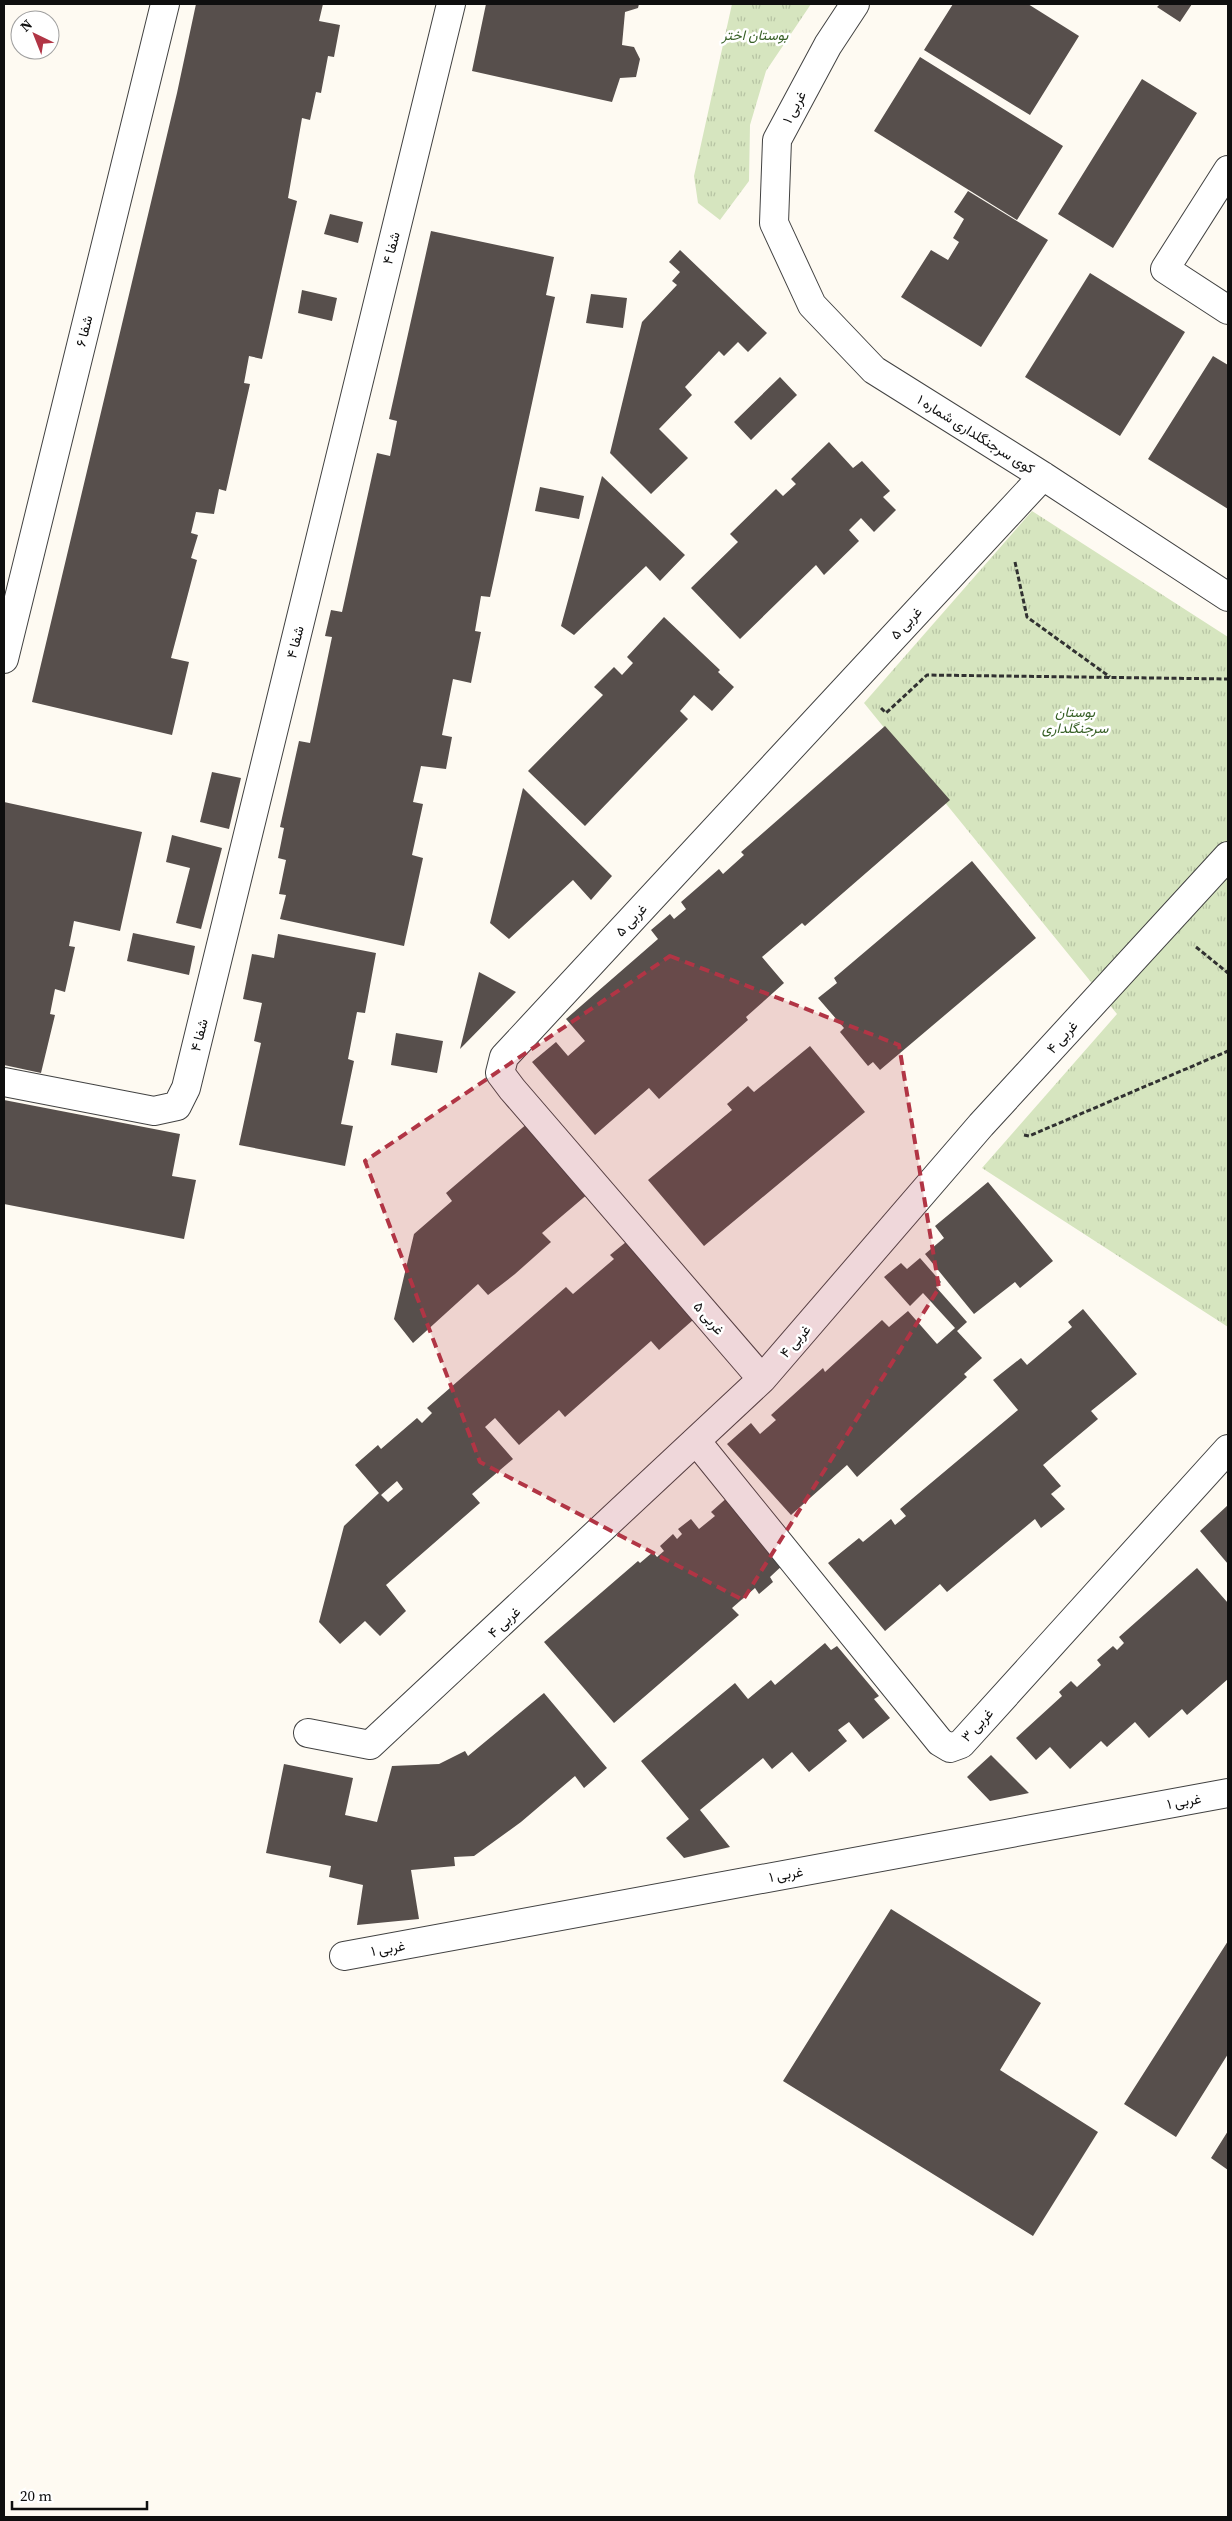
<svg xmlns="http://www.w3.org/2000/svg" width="1232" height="2521" font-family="'Source Serif 4',Vazirmatn,serif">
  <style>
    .park { fill: url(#park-tufts) }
    .building { fill: #574f4c; fill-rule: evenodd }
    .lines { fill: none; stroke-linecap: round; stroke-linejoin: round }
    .minor-casing { stroke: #424242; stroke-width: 30 }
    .path { stroke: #313131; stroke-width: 3; stroke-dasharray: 5 2.5; stroke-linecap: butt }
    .minor { stroke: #fff; stroke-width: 28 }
    .marked { fill: #b13545; fill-opacity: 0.2; stroke: #b13545; stroke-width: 4; stroke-dasharray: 10 6; stroke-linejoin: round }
    .labels { text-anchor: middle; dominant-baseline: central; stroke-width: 5; stroke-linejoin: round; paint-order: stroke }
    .park-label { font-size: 14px; font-style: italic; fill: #376026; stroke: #fff }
    .street-label { font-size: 14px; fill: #0f0f0f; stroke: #fff }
  </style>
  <defs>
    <pattern id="park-tufts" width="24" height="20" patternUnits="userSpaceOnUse" patternTransform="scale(1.25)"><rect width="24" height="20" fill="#d6e5bf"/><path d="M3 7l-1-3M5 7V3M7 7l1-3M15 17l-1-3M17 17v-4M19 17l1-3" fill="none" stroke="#b6c3a3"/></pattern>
  </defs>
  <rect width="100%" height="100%" fill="#fefaf2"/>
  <path class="park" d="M732 4H811L766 71 750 125 749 181 720 220 698 203 694 176Z
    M1032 511 1228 637V1327L982 1168 1117 1014 864 703Z"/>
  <path class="building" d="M196 4H323L319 21 340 25 334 57 328 56 321 93 316 92 310 120 302 118 288 198 297 201 262 359 249 356 244 383 250 384 226 491 219 489 214 514 196 512 191 533 198 535 191 558 197 560 171 658 189 662 172 735 32 702 177 93Z
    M486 4H639L638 8 625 12 622 45 634 47 640 59 636 77 620 78 612 102 472 71Z
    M953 4H1028L1079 36 1030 115 924 50Z
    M1160 4H1192L1180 22 1157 7Z
    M920 57 1063 146 1017 220 874 131Z
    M1142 79 1197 113 1113 248 1058 214Z
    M968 191 1048 240 981 347 901 297 931 250 948 260 959 242 953 238 964 219 954 212Z
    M330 214 363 222 358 243 324 234Z
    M431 231 554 257 546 295 555 297 490 597 481 596 475 631 481 632 471 683 453 679 442 735 452 737 446 769 421 766 413 802 423 804 412 855 423 858 404 946 280 919 286 895 279 894 286 860 278 858 284 828 280 827 299 741 310 743 332 637 325 636 331 610 342 612 377 453 390 456 397 421 389 419Z
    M680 250 767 333 748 352 738 342 724 356 719 351 685 387 692 395 659 429 688 458 651 494 610 453 642 322 677 285 672 281 680 272 669 262Z
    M1090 273 1185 332 1120 436 1025 377Z
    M302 290 337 298 332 321 298 313Z
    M591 294 627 298 623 328 586 323Z
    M1213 356 1228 365V509L1148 459Z
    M780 377 797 395 751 440 734 422Z
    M829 442 853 468 862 461 890 491 883 497 896 510 874 532 861 518 849 530 859 541 824 575 816 565 740 639 691 588 738 542 730 534 776 489 783 496 796 484 791 479Z
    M602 476 685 555 660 581 646 566 574 635 561 626Z
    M540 487 584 496 579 519 535 511Z
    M664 617 720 670 718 672 734 687 712 711 694 695 680 711 688 719 585 826 528 771 603 695 594 687 614 667 622 675 633 663 627 657Z
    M885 726 950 800 805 926 802 923 762 957 784 983 746 1017 748 1020 659 1099 649 1088 595 1135 532 1062 556 1042 568 1056 585 1041 566 1019 658 939 651 930 670 914 674 919 686 909 681 902 719 869 723 874 744 855 741 852Z
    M212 772 241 778 229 829 200 822Z
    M523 788 612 876 591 900 573 880 509 939 490 923Z
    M4 802 142 832 120 931 74 921 69 946 75 947 65 992 55 989 50 1014 55 1015 41 1073 4 1065Z
    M172 835 222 848 201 929 176 923 190 868 166 862Z
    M972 861 1036 938 880 1070 873 1062 868 1066 840 1032 844 1028 818 998 837 983 834 978Z
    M133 933 195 946 189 975 127 961Z
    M278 934 376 953 365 1013 357 1012 348 1059 354 1061 341 1124 353 1126 345 1166 239 1145 261 1043 254 1041 262 1003 243 999 252 954 274 958Z
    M479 972 516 992 460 1049Z
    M396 1033 443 1041 437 1073 391 1065Z
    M810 1046 865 1112 704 1246 648 1180 732 1110 727 1104 748 1086 754 1092Z
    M4 1100 180 1134 172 1176 196 1180 184 1239 4 1204Z
    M535 1117 596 1187 542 1233 551 1242 515 1274 488 1295 478 1284 413 1343 394 1319 414 1234 452 1201 446 1193Z
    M988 1182 1053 1261 1020 1288 1015 1282 974 1314 925 1254 944 1238 935 1226Z
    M626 1242 693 1320 659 1350 651 1341 565 1417 559 1410 519 1445 495 1418 485 1427 513 1459 472 1494 480 1503 386 1585 406 1611 380 1636 365 1621 340 1644 319 1622 344 1526 379 1493 355 1465 378 1445 381 1449 417 1418 422 1423 432 1413 427 1408 566 1287 573 1294 614 1259 610 1255ZM397 1481 403 1489 388 1502 381 1495Z
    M920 1258 941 1282 936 1287 967 1322 957 1331 982 1358 964 1374 967 1377 857 1477 847 1465 791 1515 727 1444 751 1423 760 1434 776 1420 771 1415 823 1368 825 1372 882 1320 889 1327 908 1311 937 1344 955 1328 923 1293 910 1306 884 1277 901 1263 907 1269Z
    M1083 1309 1137 1374 1091 1411 1098 1419 1043 1465 1061 1486 1051 1494 1065 1509 1041 1528 1035 1519 947 1592 940 1584 885 1631 828 1563 859 1538 863 1542 891 1519 895 1525 906 1516 900 1509 1018 1410 993 1380 1021 1358 1027 1365 1072 1327 1068 1322Z
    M729 1496 786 1562 770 1577 773 1582 759 1594 755 1588 732 1608 739 1615 614 1723 544 1642 638 1561 640 1563 653 1552 657 1557 664 1551 660 1546 673 1534 677 1539 682 1534 678 1529 691 1519 699 1529 715 1516 711 1512Z
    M1228 1505V1564L1200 1531Z
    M1197 1568 1228 1603V1679L1187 1715 1182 1709 1149 1738 1135 1722 1107 1747 1101 1741 1070 1769 1050 1747 1036 1760 1016 1738 1062 1696 1059 1692 1071 1681 1077 1687 1101 1665 1097 1660 1113 1646 1117 1650 1124 1643 1119 1637Z
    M825 1643 831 1650 837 1646 879 1696 874 1699 890 1718 863 1739 849 1722 838 1730 847 1741 809 1772 792 1752 772 1769 763 1758 700 1810 730 1847 684 1858 666 1838 689 1819 641 1761 735 1683 748 1699 771 1680 775 1685Z
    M544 1693 607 1768 584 1788 575 1776 521 1822 474 1856 454 1857 455 1866 411 1870 419 1919 357 1925 363 1885 329 1877 331 1866 266 1853 284 1764 353 1778 345 1815 377 1822 392 1766 439 1764 465 1751 468 1756Z
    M991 1755 1029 1793 990 1801 967 1777Z
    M891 1909 1041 2003 1000 2070 1098 2132 1033 2236 783 2081Z
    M1228 1941V2054L1176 2137 1124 2104Z
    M1228 2131V2170L1211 2158Z"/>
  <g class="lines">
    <defs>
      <path id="minor" d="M855 4 828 45 777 140 774 223 812 305 874 370 1043 476 1228 597
        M1228 170 1165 269 1228 310
        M4 659 165 4
        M4 1082 154 1111 177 1106 186 1088 451 4
        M762 1379 512 1089 500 1073 504 1057 1043 476
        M697 1442 940 1742 950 1748 961 1744 1228 1449
        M308 1733 370 1745 762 1379 981 1125 1228 856
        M344 1956 1228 1793"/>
    </defs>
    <use href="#minor" class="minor-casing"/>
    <path class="path" d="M1015 562 1027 617 1110 677
      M881 708 886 713 927 675 1228 679
      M1196 947 1228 973
      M1024 1135 1029 1136 1228 1051"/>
    <use href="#minor" class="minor"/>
  </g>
  <path class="marked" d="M670 956 899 1045 939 1288 743 1600 480 1462 365 1161Z"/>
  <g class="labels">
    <g class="park-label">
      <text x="755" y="35">بوستان اختر</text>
      <text x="1075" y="712">بوستان<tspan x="1075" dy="16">سرجنگلداری</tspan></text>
    </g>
    <g class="street-label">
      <text transform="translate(794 107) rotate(-62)">غربی ۱</text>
      <text transform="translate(391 248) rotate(-76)">شفا ۴</text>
      <text transform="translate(84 331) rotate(-76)">شفا ۶</text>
      <text transform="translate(976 434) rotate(32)">کوی سرجنگلداری شماره ۱</text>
      <text transform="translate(906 623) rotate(-47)">غربی ۵</text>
      <text transform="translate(295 642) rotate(-76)">شفا ۴</text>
      <text transform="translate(631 920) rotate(-47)">غربی ۵</text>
      <text transform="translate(199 1035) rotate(-76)">شفا ۴</text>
      <text transform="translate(1062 1037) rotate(-48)">غربی ۴</text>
      <text transform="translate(709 1318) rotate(49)">غربی ۵</text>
      <text transform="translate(795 1341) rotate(-49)">غربی ۴</text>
      <text transform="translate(504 1622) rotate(-43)">غربی ۴</text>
      <text transform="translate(977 1725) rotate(-47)">غربی ۳</text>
      <text transform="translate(1184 1801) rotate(-10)">غربی ۱</text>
      <text transform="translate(786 1874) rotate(-10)">غربی ۱</text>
      <text transform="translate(388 1948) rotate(-10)">غربی ۱</text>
    </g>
  </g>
  <rect width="1232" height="2521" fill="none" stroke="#0f0f0f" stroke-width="10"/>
  <g transform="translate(35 35) rotate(317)"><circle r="24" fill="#ffffff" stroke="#9f9f9f"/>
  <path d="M0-4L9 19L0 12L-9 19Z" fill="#b13545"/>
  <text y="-8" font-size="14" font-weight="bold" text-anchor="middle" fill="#0f0f0f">N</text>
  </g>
  <path d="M12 2501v8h135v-8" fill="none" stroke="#0f0f0f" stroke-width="2.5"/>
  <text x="20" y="2501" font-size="15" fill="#0f0f0f" stroke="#ffffff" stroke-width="4" paint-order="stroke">20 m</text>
</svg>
